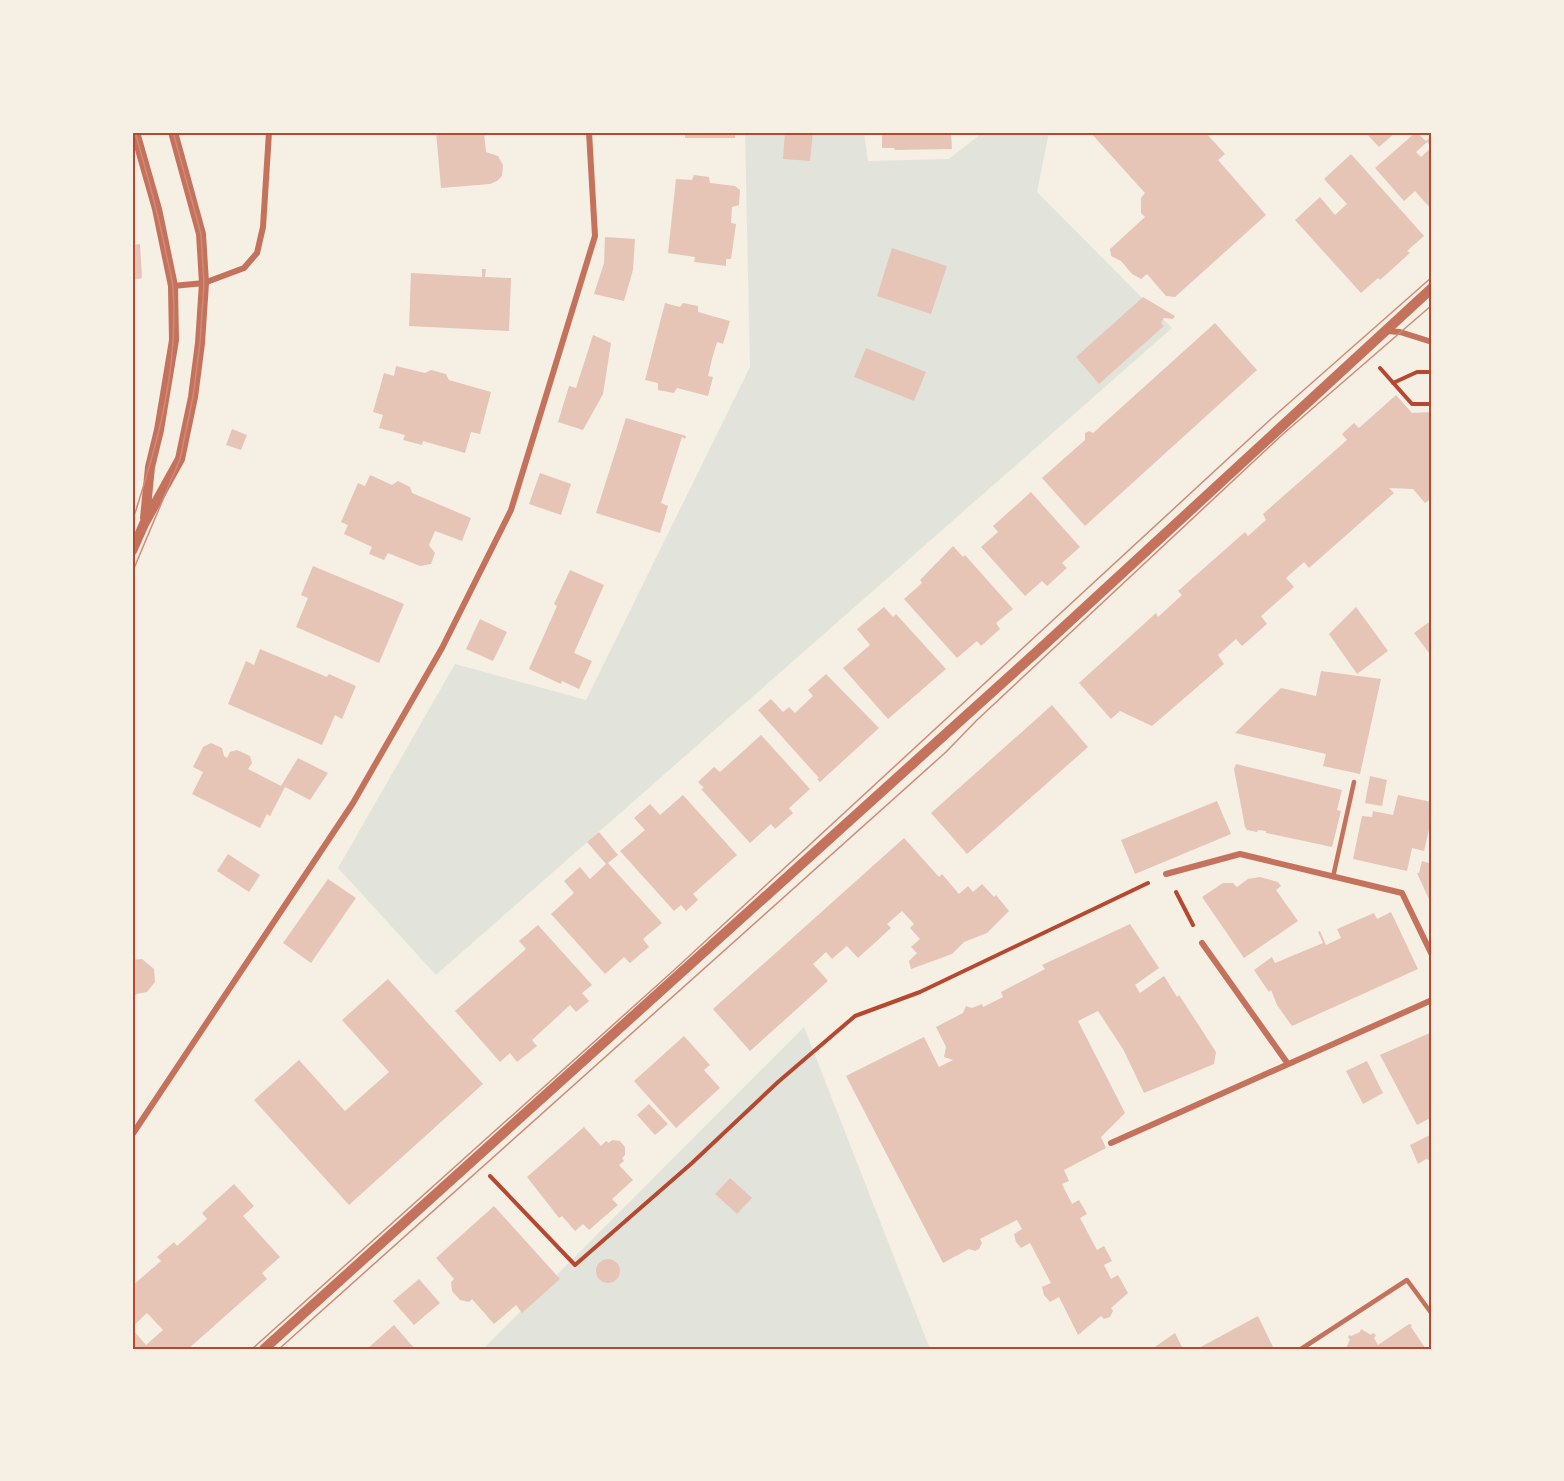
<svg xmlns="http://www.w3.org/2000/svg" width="1564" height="1481" font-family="'DejaVu Sans',sans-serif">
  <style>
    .green { fill: #e2e4dc }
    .building { fill: #e6c5b7; fill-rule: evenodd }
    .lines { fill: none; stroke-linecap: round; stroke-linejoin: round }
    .path { stroke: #b5482f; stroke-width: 4 }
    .service { stroke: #c5725c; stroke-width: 4.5 }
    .minor { stroke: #c5725c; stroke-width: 6 }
    .tertiary { stroke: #c5725c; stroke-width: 10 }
    .tram { stroke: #cf8b77; stroke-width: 1.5 }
    .neatline { fill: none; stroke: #b5482f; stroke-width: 2 }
  </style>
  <rect width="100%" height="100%" fill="#f6efe4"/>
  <path class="green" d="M745 132H864L868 161 949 159 983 132H1049L1037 192 1172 328 436 975 338 868 455 664 586 700 750 367Z
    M804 1027 930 1349H483Z"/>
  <path class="building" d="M436 132H484L486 152 498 156 503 165 502 176 497 181 490 184 441 188Z
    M685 132H735V138H685Z
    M785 132H813L810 161 783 159Z
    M882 132H951L952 149 895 150 894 148H882Z
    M1090 132H1205L1225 154 1218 160 1266 215 1175 297 1166 296 1147 274 1141 279 1132 274 1121 261 1111 256 1110 249 1145 217 1141 213V198L1145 193Z
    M1365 132H1396L1379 147Z
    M1416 132 1426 141 1432 135V210L1415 191 1404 201 1375 168ZM1427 142 1432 147 1421 157 1416 152Z
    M1351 154 1424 236 1407 251 1410 253 1380 280 1378 278 1361 293 1295 220 1320 197 1335 215 1347 204 1324 179Z
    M694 175 709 177 710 183 735 186 740 190 739 205 732 207 731 223 736 224 731 259H726V266L694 262 695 257 668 253 676 179 692 180Z
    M605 237 635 239 633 270 624 301 594 294 604 263Z
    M140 244 142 278 132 280V245Z
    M892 248 947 266 931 314 877 296Z
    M482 269H486L485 277 511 278 509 331 409 326 411 273 482 277Z
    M1143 297 1175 316 1173 319 1164 318 1161 323 1164 326 1099 384 1076 357Z
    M665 303 680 307 683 303 698 306V312L730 321 723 344 717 342 712 359 708 376 713 377 708 396 677 388 674 393 658 390V383L645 380Z
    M1215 323 1257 370 1085 526 1042 478 1085 440V433L1089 431 1093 433Z
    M593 335 611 343 603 394 583 430 558 422 569 386 576 388Z
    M866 348 926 372 914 401 854 377Z
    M396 366 425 373 431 370 446 374 449 380 491 392 480 434 471 432 465 453 423 441 422 445 403 440 405 435 379 428 383 415 373 412 384 373 394 376Z
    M1396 395 1412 413 1432 412V498L1425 503 1413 489 1389 488 1394 493 1309 568 1304 562 1286 578 1294 587 1261 616 1267 624 1242 646 1236 639 1218 655 1224 664 1152 726 1120 711 1111 719 1079 683 1156 613 1158 617 1182 595 1178 591 1245 532 1248 536 1266 520 1263 514 1347 440 1342 434 1354 423 1359 428Z
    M626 418 686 436 685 439 682 437 661 503 668 506 660 533 596 513Z
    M232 429 247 435 241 450 226 445Z
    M540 473 571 484 561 515 529 504Z
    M370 475 392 485 398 481 410 487 412 493 471 518 462 541 435 531 429 545 435 553 431 564 420 566 388 553 384 560 369 554 372 547 344 534 348 525 341 522 358 483 365 486Z
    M1031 492 1080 547 1062 563 1067 568 1047 586 1042 581 1025 596 981 547 998 532 993 526Z
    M953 546 963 557 965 555 1013 609 996 623 1000 629 981 646 977 641 957 658 904 599 922 583 920 580Z
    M313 566 404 604 379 663 296 627 308 598 301 595Z
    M570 570 604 585 574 653 592 661 579 689 562 681 561 684 529 669 557 606 554 604Z
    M884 607 893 617 896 614 946 669 888 719 843 668 870 645 857 629Z
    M1356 607 1388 651 1357 674 1329 634Z
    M480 619 507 632 493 661 466 649Z
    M1432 620V657L1414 633Z
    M260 649 327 677 329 674 356 686 342 719 335 715 322 745 228 704 246 661 254 665Z
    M1321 671 1381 679 1360 774 1323 766 1326 754 1235 733 1281 688 1316 696Z
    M826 674 879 728 820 782 817 779 819 778 758 710 771 699 783 712 789 707 795 713 813 696 808 690Z
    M1052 705 1088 747 967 854 931 813Z
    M761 735 810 789 789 808 793 813 775 829 771 824 750 843 701 789 704 788 698 782 714 767 720 772Z
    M211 743 222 748 224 756 227 758 230 752 237 750 250 756 252 763 248 769 281 786 298 758 328 773 310 800 285 787 270 816 267 814 260 828 192 794 203 772 193 767 203 747Z
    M1236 764 1342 790 1337 810 1341 811 1332 847 1266 833V831L1258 830 1257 832 1247 830 1245 827 1234 769Z
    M1370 776 1387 780 1382 806 1365 803Z
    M683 795 737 855 693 894 698 900 686 911 681 905 674 911 620 851 645 830 634 818 650 804 660 815Z
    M1398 795 1432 802V817L1424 851 1412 848 1407 871 1353 859 1362 816 1372 817 1373 811 1393 815Z
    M1217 801 1231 834 1135 874 1121 840Z
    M599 832 618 855 608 863 662 923 643 939 649 947 630 963 624 957 605 974 551 914 574 893 564 881 580 867 590 879 606 864 587 842Z
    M904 838 939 877 942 874 959 894 968 886 973 892 982 884 994 897 996 895 1009 911 987 933 964 942 952 954 911 969 909 961 917 953 911 947 920 939 910 928 914 924 902 911 887 924 891 928 858 958 847 946 832 959 826 952 813 964 828 981 750 1051 713 1009Z
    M228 854 260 875 249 892 217 871Z
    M1422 861 1432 864V906L1417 873H1419Z
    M1260 877 1278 882 1281 886 1276 890 1298 921 1244 958 1202 897 1223 883H1233L1237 887 1248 879Z
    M328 879 356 898 311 963 283 943Z
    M1391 912 1418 969 1292 1026 1277 1005 1271 990 1269 992 1254 970 1272 957 1275 963 1323 943 1318 932 1320 931 1326 945 1341 938 1337 929 1374 913 1377 919Z
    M1130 924 1159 968 1135 985 1140 993 1164 976 1177 997 1179 995 1216 1052 1214 1064 1144 1093 1123 1049 1098 1011 1078 1021 1125 1113 1101 1137 1106 1148 1064 1170 1069 1181 1062 1184 1072 1204 1079 1200 1087 1214 1080 1218 1097 1250 1104 1246 1112 1261 1104 1265 1111 1279 1118 1275 1128 1293 1111 1308 1113 1311 1110 1317 1104 1319 1101 1316 1078 1335 1059 1297 1050 1302 1044 1295 1042 1287 1051 1283 1030 1243 1021 1248 1016 1242 1014 1234 1022 1229 1017 1220 980 1239 982 1243 979 1249 975 1251 969 1249 943 1263 846 1076 924 1037 939 1067 953 1060 944 1057 946 1047 936 1027 963 1013 966 1006 972 1008 982 1004 983 1007 1003 997 1001 992 1045 969 1042 965Z
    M538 925 592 985 582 993 589 1001 576 1012 570 1005 532 1040 537 1046 517 1062 510 1053 500 1062 455 1011 526 949 519 941Z
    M142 959 154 969 155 982 147 992 136 994 132 1001V960Z
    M388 979 483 1084 349 1205 254 1100 299 1060 345 1111 389 1072 342 1020Z
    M1432 1032V1117L1417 1125 1380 1055Z
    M684 1036 710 1065 704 1070 720 1088 676 1128 634 1081Z
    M1367 1061 1383 1093 1363 1104 1346 1071Z
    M649 1104 668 1124 655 1135 637 1115Z
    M584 1127 601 1146 606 1141 609 1143 612 1140 620 1141 625 1147V1155L622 1158 624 1161 619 1165 633 1180 612 1199 618 1205 589 1230 583 1224 575 1231 562 1216 559 1218 527 1177Z
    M1432 1134V1161L1426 1159 1418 1164 1410 1145Z
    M730 1178 752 1198 737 1214 715 1194Z
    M234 1184 254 1206 243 1216 280 1257 262 1273 267 1279 188 1349H132V1329L146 1345 163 1330 147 1313 132 1327V1286L161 1261 157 1257 174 1242 177 1246 207 1219 202 1213Z
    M494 1206 560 1279 522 1313 516 1305 494 1324 472 1299 469 1302 460 1300 452 1291 451 1282 454 1279 436 1258Z
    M596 1271a12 12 0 1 1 24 0a12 12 0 1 1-24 0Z
    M419 1279 440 1303 414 1325 393 1301Z
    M1258 1316 1273 1347 1277 1349H1197Z
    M1409 1324 1412 1325 1411 1327 1426 1349H1346L1350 1339 1348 1338 1349 1335 1351 1336 1360 1332 1361 1329 1371 1335 1373 1333 1376 1335 1374 1338 1378 1345Z
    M394 1325 415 1349H367Z
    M1175 1333 1183 1349H1152Z"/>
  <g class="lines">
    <path class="path" d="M1380 368 1412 404H1432
      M1393 383 1417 372H1432
      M1176 892 1193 925
      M490 1176 575 1265 692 1163 778 1082 855 1016 920 992 1148 883"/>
    <path class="service" d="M1333 877 1354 782
      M1301 1349 1407 1280 1432 1314"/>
    <path class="minor" d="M173 286 204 283 244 268 257 253 263 227 269 132
      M1387 331 1400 332 1432 342
      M1166 874 1240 854 1402 893 1432 955
      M1202 943 1288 1064
      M132 1135 353 803 442 648 511 510 595 236 589 132
      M1111 1143 1432 1000"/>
    <path class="tertiary" d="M135 132 157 209 173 286 174 340 159 430 150 467 145 518
      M132 551 144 524 180 459 193 397 200 343 204 283 201 234 173 132
      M264 1349 1042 647 1432 288"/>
    <path class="tram" d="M132 522C157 447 179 368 173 288 172 275 167 261 165 248 157 208 146 170 135 132
      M132 573 180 459 193 397 200 343 204 283 201 234 173 132
      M252 1349 673 971 1272 418 1432 277
      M279 1349 946 752 977 720 1283 434 1432 305"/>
  </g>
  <rect width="1564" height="1481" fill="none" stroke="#f6efe4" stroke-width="267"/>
  <rect x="134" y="134" width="1296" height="1214" class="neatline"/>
</svg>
